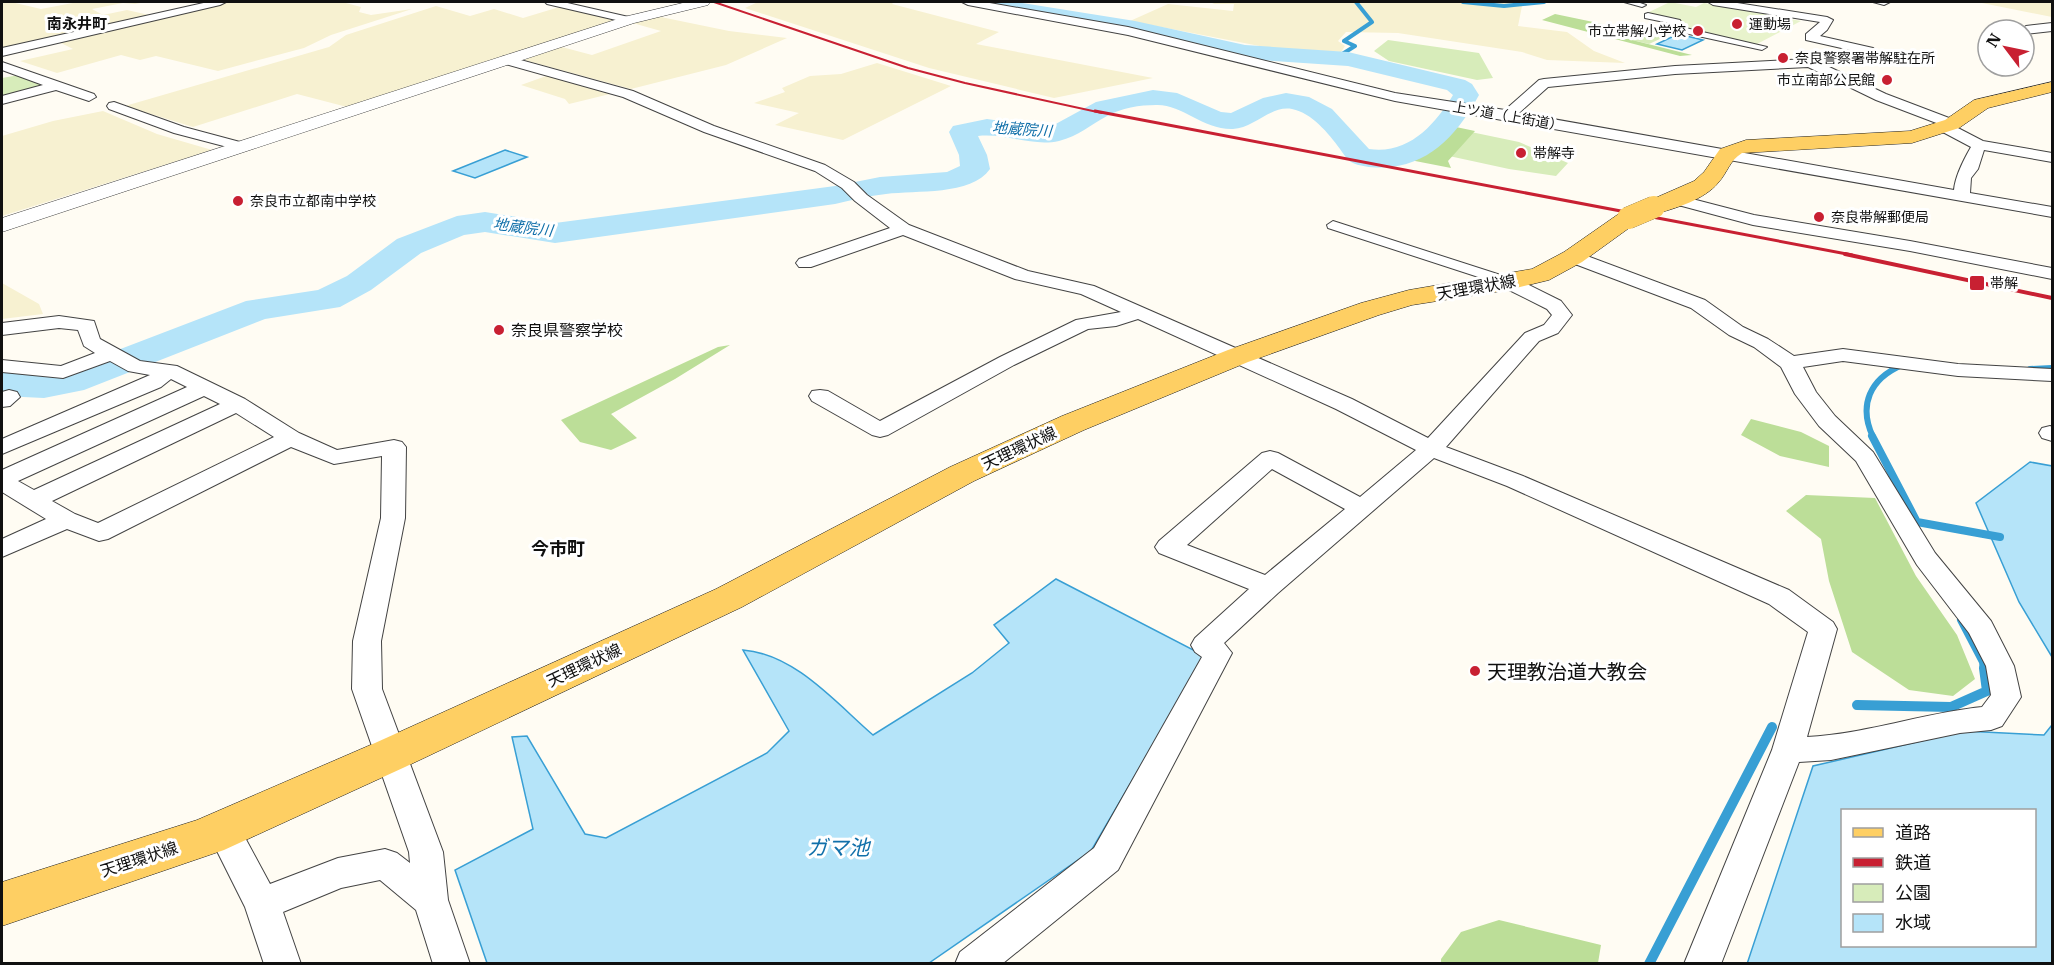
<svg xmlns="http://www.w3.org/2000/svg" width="2054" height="965" font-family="'IBM Plex Serif','Noto Sans JP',serif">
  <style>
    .farmland { fill: #f7f1d1 }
    .green { fill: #d7ecba }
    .forest { fill: #bcde98 }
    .pitch { fill: #e8f3cc }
    .water { fill: #b5e4f9; stroke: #389fd4; stroke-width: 1.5; fill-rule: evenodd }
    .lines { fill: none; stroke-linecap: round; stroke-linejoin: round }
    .stream-far3 { stroke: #389fd4; stroke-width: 4 }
    .stream-far2 { stroke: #389fd4; stroke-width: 6 }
    .stream-far1 { stroke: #389fd4; stroke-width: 8 }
    .stream { stroke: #389fd4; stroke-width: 10 }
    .river { fill: #b5e4f9; fill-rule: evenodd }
    .pedestrian-casing { stroke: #434343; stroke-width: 2 }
    .minor-casing { stroke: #434343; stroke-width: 2 }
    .tertiary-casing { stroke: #434343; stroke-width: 1 }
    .primary-casing { stroke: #212121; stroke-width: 1 }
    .pedestrian { fill: #fff; fill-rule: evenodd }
    .minor { fill: #fff; fill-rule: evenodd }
    .tertiary { fill: #fff; fill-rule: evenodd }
    .primary { fill: #fecf63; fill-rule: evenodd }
    .rail-far2 { stroke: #c82032; stroke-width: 2 }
    .rail-far1 { stroke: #c82032; stroke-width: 3 }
    .rail { stroke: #c82032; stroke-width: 4 }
    .primary-bridge-casing { stroke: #212121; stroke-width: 22; stroke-linecap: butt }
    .primary-bridge { stroke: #fecf63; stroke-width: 22 }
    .poi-dot { fill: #c82032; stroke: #fff; stroke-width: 2 }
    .labels { text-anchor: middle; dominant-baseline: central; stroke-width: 6; stroke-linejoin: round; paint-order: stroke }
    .far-poi-label { font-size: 14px; fill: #101010; stroke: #fff; text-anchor: start }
    .far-street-label { font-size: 14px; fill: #101010; stroke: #fff }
    .far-neighbourhood-label { font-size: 15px; font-weight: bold; fill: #101010; stroke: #fff }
    .far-water-label { font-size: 15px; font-style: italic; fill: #1170aa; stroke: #fff }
    .street-label { font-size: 16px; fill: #101010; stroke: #fff }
    .poi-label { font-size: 16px; fill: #101010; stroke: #fff; text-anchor: start }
    .neighbourhood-label { font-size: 18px; font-weight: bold; fill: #101010; stroke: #fff }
    .near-poi-label { font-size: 20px; fill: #101010; stroke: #fff; text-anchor: start }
    .near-water-label { font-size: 21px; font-style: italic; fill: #1170aa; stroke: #fff }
  </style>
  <rect width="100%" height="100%" fill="#fffcf3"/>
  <path class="farmland" d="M2 2H11L41 9 78 2H146L135 4 123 3 92 9 103 15 127 10 149 15 2 49Z
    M230 2H342L361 7 359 12 371 15 412 9 331 35 304 48 218 71 156 56 140 60 121 55 57 73 20 61 73 49 59 42Z
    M758 2H894L892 4 999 32 976 44 1153 78 1054 98 929 68 745 8Z
    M1217 2H1539L1522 6 1518 26 1567 32 1594 51 1625 63 1547 60 1522 52 1398 33 1346 32 1338 41 1345 46 1341 52 1270 48 1130 21 1168 4 1233 11 1234 4H1212Z
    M1977 2H2052V17Z
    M436 6 470 16 494 9 523 18 556 8 571 7 620 20 347 107 297 94 193 127 125 106 329 47 346 35Z
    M651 15 729 31 787 38 726 65 631 89 524 60 558 46 592 55 661 31 629 22Z
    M877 63 951 86 843 140 775 125 799 113 754 103 785 92 782 88 810 76 841 74Z
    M549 75 614 93 569 104 565 99 521 85Z
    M103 111 157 134 212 150 2 216V136L53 121Z
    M2 283 39 304 43 314 2 319Z"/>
  <path class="green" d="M1660 27 1677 31 1649 44 1632 40Z
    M1388 40 1479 53 1493 78 1477 80 1389 61 1374 51Z
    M19 75 45 85 2 98V78Z
    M1471 132 1519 142 1568 163 1556 176 1509 169 1449 156Z"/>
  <path class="forest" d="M1555 14 1646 33 1632 40 1692 55 1680 56 1542 20Z
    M1456 127 1475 131 1448 161 1451 168 1410 160 1432 151Z
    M730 345 675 379 611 414 637 438 611 450 580 442 561 420 718 347Z
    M1751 419 1801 432 1829 446V467L1780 456 1741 435Z
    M1806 495 1875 498 1916 576 1957 635 1975 679 1953 696 1909 690 1852 652 1829 581 1821 539 1786 511Z
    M1499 920 1601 945 1598 963H1441V959L1461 932Z"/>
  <path class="pitch" d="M1670 2 1696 7 1704 3 1801 21 1757 44 1675 27 1682 21 1647 13Z"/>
  <path class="water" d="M1678 34 1703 40 1682 50 1657 44Z
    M505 150 527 157 475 178 453 171Z
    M2030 462 2052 466V657L2019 602 1976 503Z
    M1056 579 1205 656 1091 851 929 963H487L455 870 533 829 512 737 527 736 585 834 606 838 767 753 789 731 743 650C795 654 836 703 873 735L972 673 1009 643 994 625Z
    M2052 725V963L1747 964 1813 766 1964 731 2044 735ZM1842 810H2034V946H1842Z"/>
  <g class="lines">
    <path class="stream-far3" d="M1463 2 1504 6 1544 2
      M1336 58 1355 46 1344 41 1372 22 1356 2"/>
    <path class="stream-far2" d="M2030 369 2052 368
      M1873 437C1858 405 1870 379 1902 365"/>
    <path class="stream-far1" d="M1872 436 1917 522 2000 537
      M1961 620 1983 662 1984 670"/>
    <path class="stream" d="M1857 705 1951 707 1987 691 1984 668
      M1649 964 1772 727"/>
    <path class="river" d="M972 2H1016L1135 21 1245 45 1348 52 1465 80 1472 84 1479 95C1460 130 1434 162 1391 167 1380 168 1362 168 1351 162 1347 160 1343 153 1340 149 1328 133 1312 113 1292 109 1271 105 1254 128 1233 129 1203 130 1182 104 1156 105 1140 105 1121 108 1107 116 1090 125 1079 136 1059 141 1032 147 1006 133 978 136L987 155 990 169C971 196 916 190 886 194 869 196 852 200 835 204L555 243 485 232 464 235 421 253 371 290 340 307 265 319 84 390 44 398 2 396V372L44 374 63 371 246 301 318 290 347 276 397 239 457 216 485 212 555 223 835 186 880 177 947 172 960 166 959 155 949 132 953 126 987 119 1029 125 1052 126 1096 102 1153 90 1177 93 1221 112 1231 113 1263 98 1286 93 1309 97 1332 109 1369 149C1408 155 1435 125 1453 95L1447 90 1348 66 1245 59 1135 35 982 8 975 6Z"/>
    <defs>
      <path id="pedestrian" d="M1624 2H1637L1646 5 1642 7Z
        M1648 13 1680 20 1681 22 1677 26 1767 47 1762 50 1666 29 1665 27 1669 23 1645 18V14Z
        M1333 221 1513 279 1515 282 1513 285H1503L1328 228 1327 225Z"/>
      <path id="minor" d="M208 2H226L220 5 2 56V48Z
        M545 2H563L633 18 635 20 629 23 547 4Z
        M962 2H984L1128 27 1395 93 1505 110 1539 80 1544 79 1675 66 1809 59 1859 52 1806 40V34L1820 22 1713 5 1708 2H1731L1827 17 1833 20 1827 30 1820 36 1873 48 1877 52 1854 62 1825 65 1886 94 1957 121 1959 124 1956 127 1983 141 2052 153V162L1984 150 1978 169 1971 178 1970 193 2052 207V217L1395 101 1128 35 968 5ZM1808 67 1876 100 1939 124 1937 127 1939 130 1971 147C1964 159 1955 177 1954 190L1519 113 1548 87 1675 74Z
        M1873 2H1890L1884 5Z
        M2052 23V31L2026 34 2024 30H2020L2026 26Z
        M506 56 633 91 714 126 825 165 854 182 867 195 909 225 1028 271 1094 286 1352 399 1428 438 1525 333 1544 325 1552 315 1547 309 1501 286 1499 282 1501 278H1515L1561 301 1572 315 1558 333 1539 341 1446 447 1523 476 1789 590 1833 622 1837 629 1807 737C1866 734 1923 713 1982 707L1991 695 1986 666 1969 633 1917 565 1856 461 1819 426 1795 394 1781 367 1754 347 1729 335 1691 308 1567 261 1564 257 1567 253H1579L1705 300 1743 327 1768 339 1794 356 1843 349 1958 364 2052 369V381L1958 376 1843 361 1803 367 1816 392 1835 416 1873 452 1935 553 1991 621 2014 666 2021 697 2002 726 1991 730 1960 733 1831 760 1799 762 1721 964H1684L1772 750 1808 632 1769 604 1507 486 1434 458 1278 593 1224 643 1232 653 1118 870 1002 964H955L960 952 1094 848 1202 657 1195 652 1191 645 1195 638 1249 589 1159 553 1155 547 1159 541 1262 453 1270 451 1278 453 1360 497 1416 450 1336 409 1138 319 1116 326 1088 329 1014 365 888 435 880 437 872 435 812 401 809 396 812 391 820 390 828 391 880 421 1000 357 1076 320 1121 312 1081 294 1015 279 903 235 811 267H799L796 263 799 259 890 228 855 201 842 188 815 171 704 132 623 97 502 63 500 60 502 57ZM1272 469 1345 509 1265 575 1187 545Z
        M2 62 94 94 96 97 89 101 56 90 2 104V96L43 85 2 70Z
        M114 102 184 127 240 142 242 145 235 149 174 133 109 109 107 106 109 103Z
        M1673 194 1754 215 1910 241 2052 268V279L1910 251 1753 225 1667 202 1665 199 1667 196Z
        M59 316 94 321 100 339 140 361 177 366 245 399 299 433 337 450 394 440 402 442 406 447 405 518 381 641 382 689 443 852 448 900 470 964H433L416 910 380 880 341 888 283 912 301 964H264L245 907 206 829 211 819 223 815 235 819 270 884 338 858 385 849 397 853 410 863 409 852 352 689 353 641 381 518 382 456 334 464 291 447 108 539 99 541 67 529 2 557V539L46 519 2 492V470L187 387 171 379 161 387 2 454V439L150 375 128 371 110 361 63 378 2 372V360L61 366 95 353 84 346 78 330 59 328 2 335V323ZM204 396 220 404 34 490 18 481ZM236 413 274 437 98 523 75 514 52 501Z
        M9 390 17 392 20 397 10 406 2 407V392Z
        M2050 426 2052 427V441L2042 438 2039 433 2042 428Z"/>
      <path id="tertiary" d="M687 2H710L708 5 634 23 2 232V218L624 17Z"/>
      <path id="primary" d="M2052 82V92L1988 108 1959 128 1912 143 1742 153C1729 161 1728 172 1718 183 1705 199 1675 209 1654 214L1646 212 1643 207 1646 202 1694 181 1704 172 1720 149 1746 140 1910 131 1945 120 1974 100Z
        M1628 211 1636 213 1640 218 1636 223 1582 262 1549 280 1508 290 1412 305 1379 315 1248 362 1084 430 974 481 742 607 405 767 224 850 2 926V882L197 820 375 743 716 589 950 467 1062 416 1228 350 1361 303 1409 290 1532 269 1564 252 1620 213Z"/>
    </defs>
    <use href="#pedestrian" class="pedestrian-casing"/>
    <use href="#minor" class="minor-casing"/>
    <use href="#tertiary" class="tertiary-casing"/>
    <use href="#primary" class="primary-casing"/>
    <use href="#pedestrian" class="pedestrian"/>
    <use href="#minor" class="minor"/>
    <use href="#tertiary" class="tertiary"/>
    <use href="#primary" class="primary"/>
    <path class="rail-far2" d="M714 2 908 68 965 83 1102 113"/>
    <path class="rail-far1" d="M1095 111 1852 255"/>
    <path class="rail" d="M1845 254 2052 298"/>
    <defs>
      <path id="primary-bridge" d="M1628 218 1654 207"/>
    </defs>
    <use href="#primary-bridge" class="primary-bridge-casing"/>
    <use href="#primary-bridge" class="primary-bridge"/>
  </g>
  <g class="poi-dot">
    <circle cx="1737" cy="24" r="6"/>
    <circle cx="1698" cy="31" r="6"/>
    <circle cx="1783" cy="58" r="6"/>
    <circle cx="1887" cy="80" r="6"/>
    <circle cx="1521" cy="153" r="6"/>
    <circle cx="238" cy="201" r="6"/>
    <circle cx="1819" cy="217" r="6"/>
    <rect x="1969" y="275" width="16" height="16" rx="3"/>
    <circle cx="499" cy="330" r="6"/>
    <circle cx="1475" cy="671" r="6"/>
  </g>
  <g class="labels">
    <g class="far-poi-label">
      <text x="1749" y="24">運動場</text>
      <text x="1686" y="31" text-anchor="end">市立帯解小学校</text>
      <text x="1795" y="58">奈良警察署帯解駐在所</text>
      <text x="1875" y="80" text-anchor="end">市立南部公民館</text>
      <text x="1533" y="153">帯解寺</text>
      <text x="250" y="201">奈良市立都南中学校</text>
      <text x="1831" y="217">奈良帯解郵便局</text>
      <text x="1990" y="283">帯解</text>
    </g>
    <g class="far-street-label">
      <text transform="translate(1508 116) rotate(10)">上ツ道（上街道）</text>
    </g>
    <g class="far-neighbourhood-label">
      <text x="77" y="23">南永井町</text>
    </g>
    <g class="far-water-label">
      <text transform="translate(1022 129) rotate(4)">地蔵院川</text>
      <text transform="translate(523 227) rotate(7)">地蔵院川</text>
    </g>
    <g class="street-label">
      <text transform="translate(1476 287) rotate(-10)">天理環状線</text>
      <text transform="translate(1019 448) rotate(-25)">天理環状線</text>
      <text transform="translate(584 665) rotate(-25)">天理環状線</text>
      <text transform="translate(139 859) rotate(-18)">天理環状線</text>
    </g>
    <g class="poi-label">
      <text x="511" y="330">奈良県警察学校</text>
    </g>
    <g class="neighbourhood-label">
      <text x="558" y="548">今市町</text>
    </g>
    <g class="near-poi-label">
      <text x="1487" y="671">天理教治道大教会</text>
    </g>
    <g class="near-water-label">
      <text x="838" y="847">ガマ池</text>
    </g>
  </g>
  <rect width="2054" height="965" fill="none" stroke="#101010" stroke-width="6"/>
  <rect x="1841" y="809" width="195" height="138" fill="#ffffff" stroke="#9f9f9f" stroke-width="1.5"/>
  <rect x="1853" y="828" width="30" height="9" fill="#fecf63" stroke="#9f9f9f" stroke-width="1.5"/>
  <text x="1895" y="839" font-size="18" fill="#101010">道路</text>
  <rect x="1853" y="858" width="30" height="9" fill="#c82032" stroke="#9f9f9f" stroke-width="1.5"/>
  <text x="1895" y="869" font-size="18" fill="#101010">鉄道</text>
  <rect x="1853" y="884" width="30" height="18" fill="#d7ecba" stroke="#9f9f9f" stroke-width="1.5"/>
  <text x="1895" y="899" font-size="18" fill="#101010">公園</text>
  <rect x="1853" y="914" width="30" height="18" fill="#b5e4f9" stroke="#9f9f9f" stroke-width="1.5"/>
  <text x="1895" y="929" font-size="18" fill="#101010">水域</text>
  <g transform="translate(2006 48) rotate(302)"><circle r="28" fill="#ffffff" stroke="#9f9f9f" stroke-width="1.5"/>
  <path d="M0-4.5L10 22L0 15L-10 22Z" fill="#c82032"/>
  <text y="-9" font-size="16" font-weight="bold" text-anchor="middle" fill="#101010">N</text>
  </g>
</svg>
